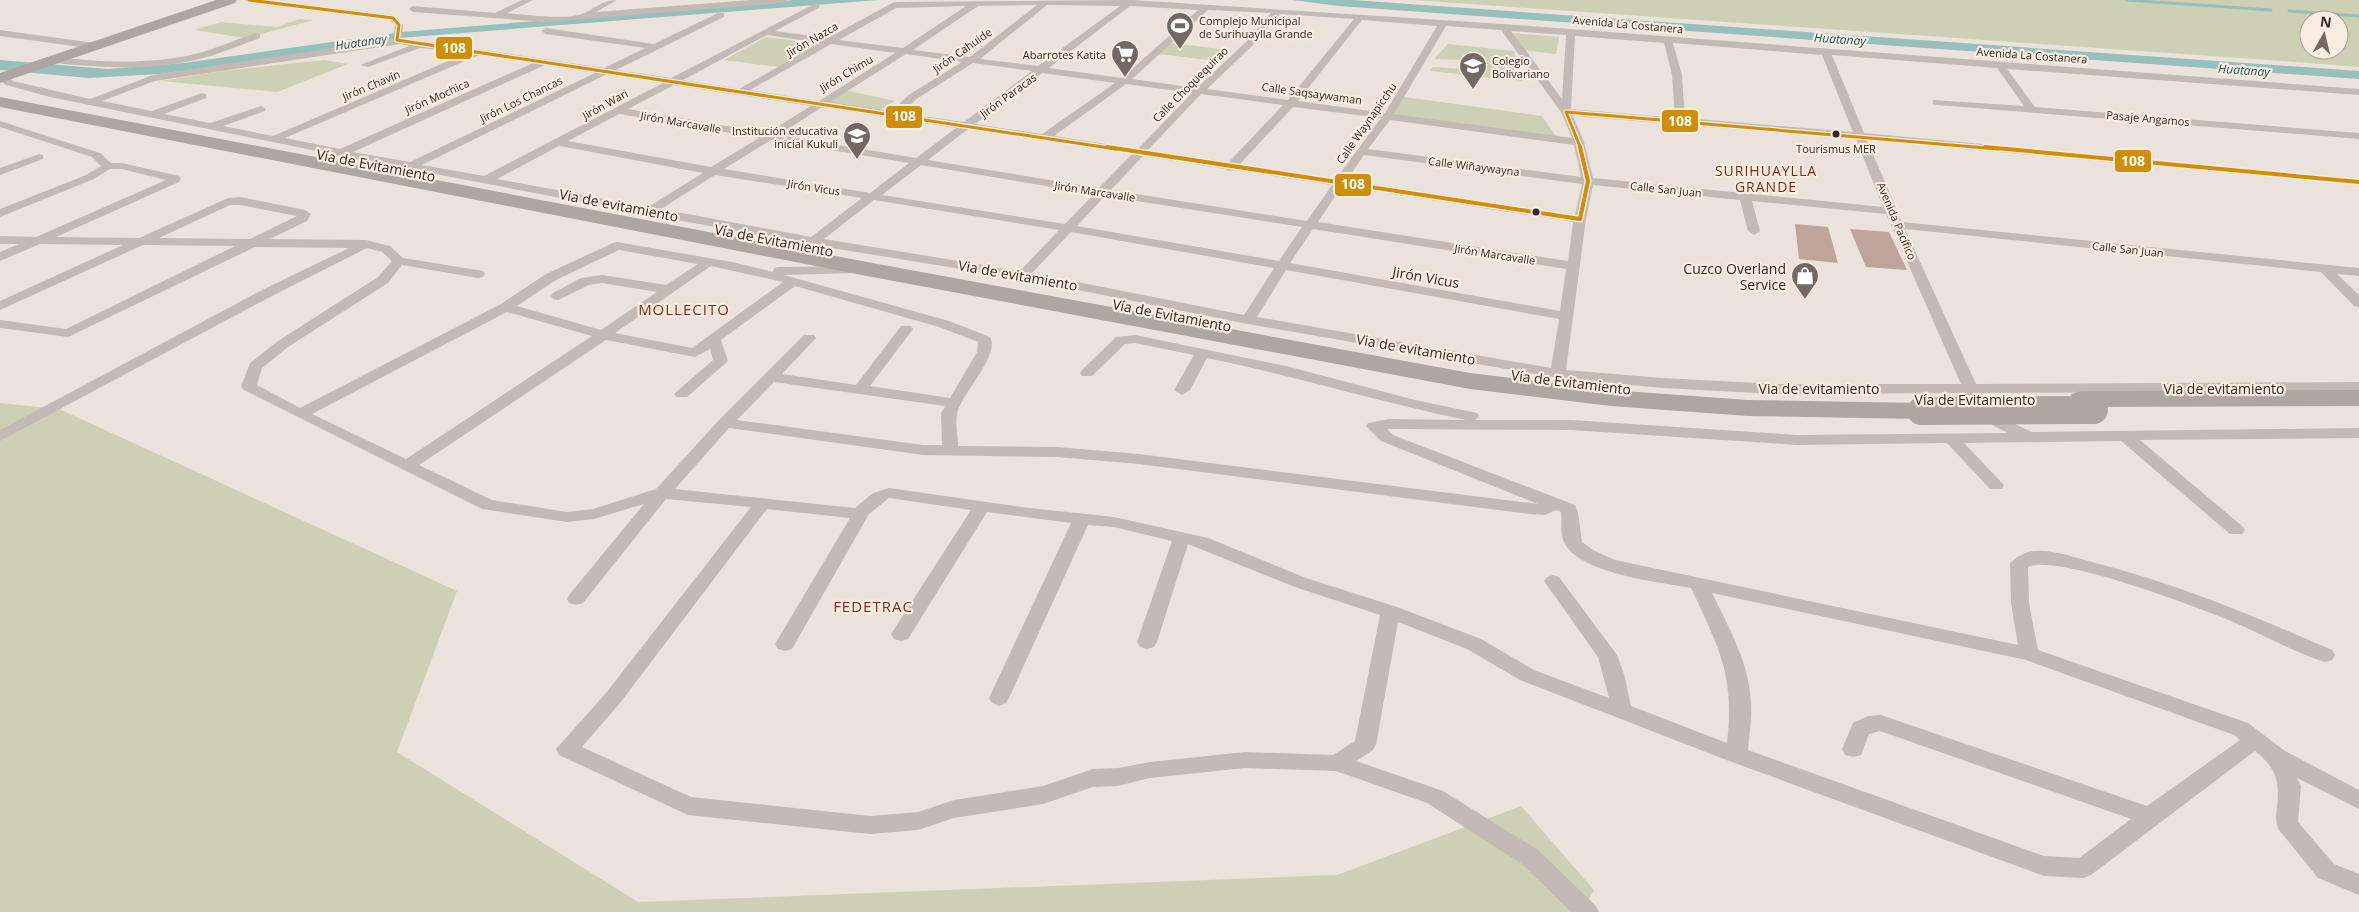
<svg xmlns="http://www.w3.org/2000/svg" width="2359" height="912" font-family="'Open Sans',sans-serif">
  <style>
    .green { fill: #cdd0b4; fill-rule: evenodd }
    .water { fill: #97bfbb }
    .lines { fill: none; stroke-linecap: round; stroke-linejoin: round }
    .stream { stroke: #97bfbb; stroke-width: 3 }
    .building { fill: #c0a49c }
    .minor { fill: #c3bab5; fill-rule: evenodd }
    .trunk { fill: #aea6a0; fill-rule: evenodd }
    .trunk-bridge { stroke: #aea6a0; stroke-width: 28 }
    .bus-1-far1-casing { stroke: #f9ece1; stroke-width: 5.5 }
    .bus-1-casing { stroke: #f9ece1; stroke-width: 7 }
    .bus-1-far1 { stroke: #d08d07; stroke-width: 3 }
    .bus-1 { stroke: #d08d07; stroke-width: 4 }
    .bus-dot { fill: #332824; stroke: #f9ece1; stroke-width: 2 }
    .labels { text-anchor: middle; dominant-baseline: central; stroke-width: 4.5; stroke-linejoin: round; paint-order: stroke }
    .far-poi-label { font-size: 11px; fill: #332824; stroke: #f9ece1; text-anchor: start }
    .far-street-label { font-size: 11px; fill: #332824; stroke: #f9ece1 }
    .far-bus-label { font-size: 11px; fill: #332824; stroke: #f9ece1 }
    .far-water-label { font-size: 12px; font-style: italic; fill: #195655; stroke: #f9ece1 }
    .street-label { font-size: 14px; fill: #332824; stroke: #f9ece1 }
    .far-quarter-label { font-size: 14px; letter-spacing: 1px; fill: #852b1a; stroke: #f9ece1 }
    .poi-label { font-size: 14px; fill: #332824; stroke: #f9ece1; text-anchor: end }
    .neighbourhood-label { font-size: 15px; letter-spacing: 1px; fill: #852b1a; stroke: #f9ece1 }
    .line-badge { stroke: #f9ece1; stroke-width: 2 }
    .badge-label { font-size: 14px; text-anchor: middle; font-weight: bold; fill: #fff }
  </style>
  <rect width="100%" height="100%" fill="#ebe3db"/>
  <path class="green" d="M1413 0H2359V67L2269 60ZM2309 20H2339V50H2309Z
    M300 19 314 20 245 38 194 30 221 22 277 27Z
    M1513 33 1559 37 1556 54 1522 50Z
    M766 37 820 44 778 67 724 60Z
    M1163 42 1228 50 1216 61 1150 53Z
    M1448 44 1514 51 1523 81 1430 71 1433 67 1463 69 1462 60 1434 59Z
    M324 60 348 64 277 92 161 81 222 71Z
    M850 91 895 101 879 111 820 102 836 92Z
    M1398 96 1542 116 1558 139 1386 116Z
    M0 403 59 409 457 591 397 752 638 902 1337 875 1521 806 1594 890 1581 912H0Z"/>
  <path class="water" d="M794 0H878L399 38 362 46 160 74 89 78 0 70V60L108 69 184 63 402 32Z
    M1292 0H1352L2359 71V79L1339 6Z"/>
  <g class="lines">
    <path class="stream" d="M2126 0 2271 10
      M2289 11 2359 16"/>
  </g>
  <path class="building" d="M1795 224 1828 227 1838 263 1799 259Z
    M1850 229 1889 232 1907 270 1866 267Z"/>
  <g class="lines">
    <path class="minor" d="M245 0H269L393 15 403 25 402 38 604 68 645 48 546 34 541 31 546 28 654 44 718 13H724V17L616 70 671 78 816 3 819 4V8L775 31 828 38 894 2 1132 0 1503 24 2359 89V95L2007 69 2035 107 2359 133V139L1937 105 1933 104V100L2024 106 1997 68 1832 55 1864 133 2359 179V185L1867 140 1902 222 2359 268V276L2337 274 2359 295V307L2354 306 2321 272 1905 229 1976 384 2359 382V392L1981 393 2004 419 2032 432 2359 428V438L2140 440 2242 526 2245 530 2242 534H2230L2121 441 1964 443 2004 485 2002 489H1990L1947 443 1797 445 1571 430 1387 429 1393 435 1575 505 1578 512 1582 542 1593 550 1615 560 2018 645 2011 603 2010 564C2014 558 2025 552 2033 551 2052 549 2074 557 2092 562 2175 583 2254 616 2332 650L2335 655 2332 660 2325 662C2293 652 2262 634 2231 621 2197 607 2056 553 2028 567L2029 603 2038 650 2248 723 2285 751 2359 790V809L2297 778 2301 786 2298 822 2334 864 2359 874V895L2318 878 2279 830C2275 822 2276 816 2277 807 2280 781 2276 768 2255 751L2091 875 2083 878 2044 876 1729 761 1520 680 1467 649 1398 622 1376 745 1372 751 1356 761 1443 791 1538 850 1595 905 1599 912H1571L1522 864 1427 803 1336 771 1245 768 1150 778 1118 786 1093 787 1043 804 954 818 918 830 870 834 688 815 559 755 556 749 606 693 751 507 666 499 583 603 576 605 569 603 567 599 569 595 644 504 594 519 567 522 482 509 244 390 241 387 250 363 278 341 378 277 392 261 382 252 367 248 272 296 0 441V430L262 290 349 248 255 247 68 337 0 328V320L66 329 235 246 143 245 0 310V301L123 245 40 244 0 261V252L19 244H0V236L36 237 166 180 122 169H110L94 179 0 217V209L86 175 101 166 92 157 0 127V121L100 153 111 163H122L179 176 181 178 179 182 56 237 139 238 228 198 240 197 305 210 311 214 307 221 270 239 366 240 390 246 403 258 483 271 485 274 483 277 478 278 402 265 388 283 288 347 262 368 257 385 300 408 501 304 546 274 613 243 617 242 732 262 773 272 774 268 779 267 862 266 864 269 857 273 784 275 949 321 990 337C1001 355 960 395 957 414 955 424 958 436 958 446L1057 447 1139 454 1538 504 1381 441 1366 426 1368 423 1389 419 1466 420C1379 402 1294 376 1207 358L1190 390 1182 395 1174 390 1194 355 1135 343 1125 344 1092 376H1082L1080 373 1082 370 1116 337 1135 335 1286 366 1415 400 1477 413 1479 416 1475 420H1571L1797 435 2008 433 1992 425 1965 393 1777 394 1662 388 1558 378 1248 324 1023 279 813 245 650 215 341 156 50 97 6 85 0 81V77L8 76 13 81 90 99 153 75 393 39 395 25 390 20 249 3ZM1037 5 970 57 913 50 978 6ZM1047 5 1120 6 1038 66 980 59ZM966 6 903 48 839 40 896 8ZM1130 6 1198 10 1122 78 1049 68ZM1208 10 1271 13 1246 42 1197 88 1132 79ZM1280 14 1354 19 1288 100 1207 89 1252 46ZM1362 20 1437 26 1385 113 1298 101ZM1446 26 1501 30 1561 112 1572 138 1394 114ZM1511 31 1566 35 1562 99ZM767 35 820 43 739 89 683 80ZM1575 36 1664 43 1672 75 1675 118 1571 109ZM1673 43 1822 55 1853 132 1685 118 1682 75ZM401 44 409 46 360 65 368 67 420 48 467 53 273 136 223 126 265 111 266 109 261 106 210 123 164 114 206 98V94L202 93 152 111 102 101 155 81ZM831 44 895 53 819 101 750 90ZM906 54 962 62 910 94 891 111 830 102ZM479 55 533 63 340 149 285 138ZM973 63 1032 71 964 122 901 113 918 98ZM545 65 595 73 410 162 353 152ZM1042 73 1115 83 1042 134 975 124ZM607 74 663 83 484 176 422 165ZM1126 84 1192 93 1138 149 1054 136ZM674 85 811 106 767 133 628 109ZM1201 94 1283 105 1229 162 1148 150ZM822 107 956 128 916 158 779 135ZM1293 107 1381 118 1336 179 1240 164ZM619 114 759 138 711 167 568 141ZM1573 116 1856 139 1883 207 1593 178 1584 142ZM1390 120 1574 145 1581 177 1368 149ZM968 129 1132 154 1099 188 928 160ZM771 140 909 163 870 193 724 169ZM559 146H560L703 173 648 207 497 179ZM1364 155 1582 184 1575 215 1347 180ZM1143 156 1225 169 1230 171 1234 170 1332 185 1307 221 1111 190ZM921 165 1094 194 1065 224 882 195ZM715 175 862 198 811 237 661 209ZM1593 185 1740 200 1748 231 1754 235 1760 231 1752 201 1886 214 1961 384H1777L1662 378 1566 370 1586 219ZM1342 186 1573 222 1568 261 1318 222ZM1105 196 1302 227 1279 261 1077 226ZM874 200 1059 230 1020 271 824 239ZM230 205H240L297 216 250 239 159 238ZM1313 229 1566 269 1560 311 1290 263ZM1071 232 1274 268 1244 315 1032 273ZM619 250 698 264 666 285 602 275 581 278 553 293 551 296 553 299 558 300 589 285 602 283 657 292 601 330 517 306 556 280ZM711 266 783 282 692 348 615 333ZM1286 270 1559 319 1551 368 1257 317ZM795 286 939 327 978 342 977 352 950 398 870 386 913 329 911 326H901L856 385 782 374 816 338 814 335H804L719 420 656 489 593 509 567 512 492 500 419 465 606 340 695 357 710 349 713 360 674 394 677 397H687L728 361 721 340ZM507 312 592 336 406 459 312 414ZM774 382 945 406 941 413 942 445H923L737 420ZM729 428 923 455 1057 457 1139 464 1529 514 1545 515 1556 510 1561 512C1562 522 1560 534 1564 542 1579 574 1659 582 1691 588 1719 648 1735 675 1727 743L1631 706 1624 674 1617 655 1559 577 1553 575 1547 577 1544 581 1598 657 1609 698 1534 670 1481 639 1397 607 1306 578 1208 538 1114 517 1021 507 889 488 873 493 855 508 675 489ZM889 498 971 510 891 634 894 639 901 641 908 639 987 512 1071 523 989 698 992 703 999 706 1006 703 1009 698 1088 525 1114 527 1172 541 1137 642 1140 647 1147 649 1154 647 1157 642 1188 544 1292 586 1380 615 1355 741 1333 755 1245 752 1150 762 1118 768 1093 769 1043 786 954 800 918 812 870 816 691 797 582 747 620 703 767 509 850 518 775 644 778 649 785 651 792 649 869 514ZM1712 593 2026 660 2234 735 2240 740 2147 806 1881 715 1868 716 1853 723 1842 749 1845 755 1853 757 1861 755 1869 734 1880 731 2131 819 2079 858 2044 856 1748 750C1749 735 1752 720 1751 704 1750 664 1729 628 1712 593Z
      M522 0H533L507 13C526 15 565 20 582 14 595 9 602 0 617 0L596 12 751 0H787L783 3 546 22 413 12 409 9 413 6 495 13Z
      M0 30 95 43 100 46 95 49 0 36Z
      M257 33 260 34V38C240 45 220 54 199 59 152 71 101 68 54 63L49 60 54 57C100 62 150 65 195 54 216 49 236 39 257 33Z
      M39 154 43 155V159L0 175V168Z"/>
    <path class="trunk" d="M216 0H237L235 3 0 83V73Z
      M0 97 867 262 1470 373 1611 390 1748 400 1921 403 1930 405 1934 411 1930 417 1921 419 1748 416 1611 406 1470 389 867 276 0 107Z
      M2359 390V406L2081 407 2072 404 2068 399 2072 394 2081 391Z"/>
    <path class="trunk-bridge" d="M1921 411 2094 410"/>
    <defs>
      <path id="bus-1-far1" d="M249 0 393 18 399 25 397 40 1116 149
        M1581 149 1566 112 1998 149"/>
      <path id="bus-1" d="M1107 147 1580 219 1588 181 1580 147
        M1985 147 2359 182"/>
    </defs>
    <use href="#bus-1-far1" class="bus-1-far1-casing"/>
    <use href="#bus-1" class="bus-1-casing"/>
    <use href="#bus-1-far1" class="bus-1-far1"/>
    <use href="#bus-1" class="bus-1"/>
  </g>
  <defs>
    <symbol id="stadium-pin" viewBox="-11 -11 22 30"><path d="M0 17L-7.5 6A9.5 9.5 0 1 1 7.5 6Z" fill="#736964" stroke="#f9ece1"/><path d="M0-5a6.5 5 0 1 0 0 10a6.5 5 0 1 0 0-10ZM-3.5-1.8h7v3.6h-7Z" fill="#fff"/></symbol>
    <symbol id="supermarket-pin" viewBox="-11 -11 22 30"><path d="M0 17L-7.5 6A9.5 9.5 0 1 1 7.5 6Z" fill="#736964" stroke="#f9ece1"/><path d="M-6-5.5h2.5l.6 2H6L4.5 2H-2.5L-4.4-4H-6ZM-1.5 3.2a1.3 1.3 0 1 0 .1 0ZM3 3.2a1.3 1.3 0 1 0 .1 0Z" fill="#fff"/></symbol>
    <symbol id="school-pin" viewBox="-11 -11 22 30"><path d="M0 17L-7.5 6A9.5 9.5 0 1 1 7.5 6Z" fill="#736964" stroke="#f9ece1"/><path d="M0-5L7-2L0 1L-7-2ZM-4 1L0 2.5L4 1V4Q0 6-4 4Z" fill="#fff"/></symbol>
    <symbol id="shop-pin" viewBox="-11 -11 22 30"><path d="M0 17L-7.5 6A9.5 9.5 0 1 1 7.5 6Z" fill="#736964" stroke="#f9ece1"/><path d="M-5-2.5h2.3a2.7 3.5 0 0 1 5.4 0H5L5.5 6h-11ZM-1.5-2.5h3a1.5 2.3 0 0 0-3 0Z" fill="#fff"/></symbol>
  </defs>
  <g fill-rule="evenodd">
    <use href="#stadium-pin" x="1164" y="10" width="32" height="43"/>
    <use href="#supermarket-pin" x="1109" y="38" width="32" height="43"/>
    <use href="#school-pin" x="1457" y="50" width="32" height="43"/>
    <use href="#school-pin" x="841" y="120" width="32" height="43"/>
    <use href="#shop-pin" x="1789" y="260" width="32" height="43"/>
  </g>
  <g class="bus-dot">
    <circle cx="1836" cy="134" r="4.5"/>
    <circle cx="1536" cy="212" r="4.5"/>
  </g>
  <g class="labels">
    <g class="far-poi-label">
      <text x="1199" y="20">Complejo Municipal<tspan x="1199" dy="13">de Surihuaylla Grande</tspan></text>
      <text x="1106" y="54" text-anchor="end">Abarrotes Katita</text>
      <text x="1492" y="60">Colegio<tspan x="1492" dy="13">Bolivariano</tspan></text>
      <text x="838" y="130" text-anchor="end">Institución educativa<tspan x="838" dy="13">inicial Kukuli</tspan></text>
    </g>
    <g class="far-street-label">
      <text transform="translate(1628 24) rotate(5)">Avenida La Costanera</text>
      <text transform="translate(812 39) rotate(-30)">Jirón Nazca</text>
      <text transform="translate(962 50) rotate(-35)">Jirón Cahuide</text>
      <text transform="translate(2032 55) rotate(4)">Avenida La Costanera</text>
      <text transform="translate(846 73) rotate(-31)">Jirón Chimu</text>
      <text transform="translate(1190 84) rotate(-45)">Calle Choquequirao</text>
      <text transform="translate(371 85) rotate(-23)">Jirón Chavín</text>
      <text transform="translate(1312 93) rotate(8)">Calle Saqsaywaman</text>
      <text transform="translate(1008 95) rotate(-36)">Jirón Paracas</text>
      <text transform="translate(437 96) rotate(-24)">Jirón Mochica</text>
      <text transform="translate(521 99) rotate(-26)">Jirón Los Chancas</text>
      <text transform="translate(605 104) rotate(-29)">Jirón Wari</text>
      <text transform="translate(2148 118) rotate(5)">Pasaje Angamos</text>
      <text transform="translate(681 122) rotate(10)">Jirón Marcavalle</text>
      <text transform="translate(1366 123) rotate(-55)">Calle Waynapicchu</text>
      <text transform="translate(1474 166) rotate(7)">Calle Wiñaywayna</text>
      <text transform="translate(814 187) rotate(9)">Jirón Vicus</text>
      <text transform="translate(1666 189) rotate(6)">Calle San Juan</text>
      <text transform="translate(1095 191) rotate(9)">Jirón Marcavalle</text>
      <text transform="translate(1897 221) rotate(67)">Avenida Pacífico</text>
      <text transform="translate(2128 249) rotate(6)">Calle San Juan</text>
      <text transform="translate(1495 254) rotate(9)">Jirón Marcavalle</text>
    </g>
    <g class="far-bus-label">
      <text x="1836" y="148">Tourismus MER</text>
    </g>
    <g class="far-water-label">
      <text transform="translate(1840 39) rotate(4)">Huatanay</text>
      <text transform="translate(361 42) rotate(-8)">Huatanay</text>
      <text transform="translate(2244 70) rotate(4)">Huatanay</text>
    </g>
    <g class="street-label">
      <text transform="translate(376 165) rotate(11)">Vía de Evitamiento</text>
      <text transform="translate(619 205) rotate(11)">Via de evitamiento</text>
      <text transform="translate(774 240) rotate(11)">Vía de Evitamiento</text>
      <text transform="translate(1018 275) rotate(10)">Via de evitamiento</text>
      <text transform="translate(1426 277) rotate(10)">Jirón Vicus</text>
      <text transform="translate(1172 315) rotate(11)">Vía de Evitamiento</text>
      <text transform="translate(1416 349) rotate(10)">Via de evitamiento</text>
      <text transform="translate(1571 382) rotate(7)">Vía de Evitamiento</text>
      <text x="1819" y="388">Via de evitamiento</text>
      <text x="2224" y="388">Via de evitamiento</text>
      <text x="1975" y="399">Vía de Evitamiento</text>
    </g>
    <g class="far-quarter-label">
      <text x="1766" y="170">SURIHUAYLLA<tspan x="1766" dy="16">GRANDE</tspan></text>
    </g>
    <g class="poi-label">
      <text x="1786" y="268">Cuzco Overland<tspan x="1786" dy="16">Service</tspan></text>
    </g>
    <g class="neighbourhood-label">
      <text x="684" y="309">MOLLECITO</text>
      <text x="873" y="606">FEDETRAC</text>
    </g>
  </g>
  <g class="line-badge">
    <rect x="435" y="36" width="38" height="24" rx="5" fill="#d08d07"/>
    <rect x="885" y="105" width="38" height="24" rx="5" fill="#d08d07"/>
    <rect x="1661" y="109" width="38" height="24" rx="5" fill="#d08d07"/>
    <rect x="2114" y="149" width="38" height="24" rx="5" fill="#d08d07"/>
    <rect x="1334" y="173" width="38" height="24" rx="5" fill="#d08d07"/>
  </g>
  <g class="badge-label">
    <text x="454" y="53">108</text>
    <text x="904" y="121">108</text>
    <text x="1680" y="126">108</text>
    <text x="2133" y="166">108</text>
    <text x="1353" y="189">108</text>
  </g>
  <g transform="translate(2324 35) rotate(8)"><circle r="24" fill="#f9ece1" stroke="#aa9e95"/>
  <path d="M0-4L9 19L0 12L-9 19Z" fill="#736964"/>
  <text y="-8" font-size="14" font-weight="bold" text-anchor="middle" fill="#332824">N</text>
  </g>
</svg>
